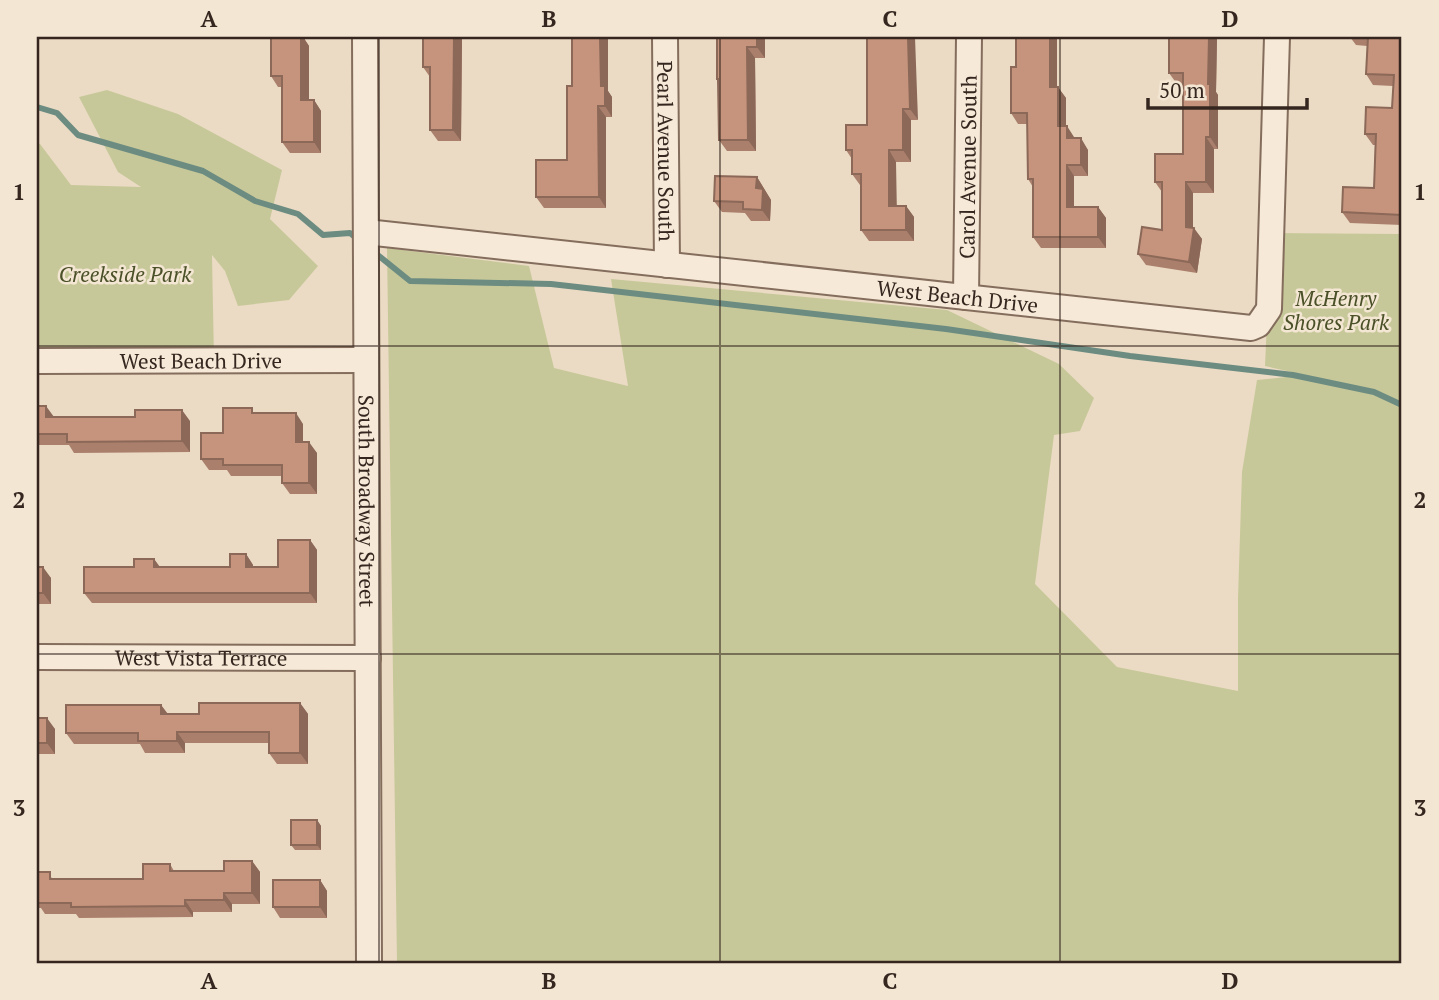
<svg xmlns="http://www.w3.org/2000/svg" width="1439" height="1000" font-family="'PT Serif',serif">
  <style>
    .green { fill: #c7c899 }
    .lines { fill: none; stroke-linecap: round; stroke-linejoin: round }
    .stream { stroke: #6d8c81; stroke-width: 6 }
    .minor-casing { stroke: #846d5c; stroke-width: 28 }
    .minor { stroke: #f6e9d7; stroke-width: 24 }
    .wall { fill: #aa7f6c }
    .shaded-wall { fill: #8b6858 }
    .building { fill: #c6947d; stroke: #8b6858; stroke-width: 2 }
    .grid { fill: none; stroke: #35271f; stroke-width: 2; stroke-opacity: 0.55 }
    .labels { text-anchor: middle; dominant-baseline: central; stroke-width: 5; stroke-linejoin: round; paint-order: stroke }
    .street-label { font-size: 21px; fill: #35271f; stroke: #f3e6d3 }
    .park-label { font-size: 21px; font-style: italic; fill: #4a5027; stroke: #f3e6d3 }
    .neatline { fill: none; stroke: #35271f; stroke-width: 2.5 }
    .grid-label { font-size: 23px; text-anchor: middle; font-weight: bold; fill: #35271f }
  </style>
  <rect width="100%" height="100%" fill="#ebdbc4"/>
  <path class="green" d="M107 90 178 114 282 170 270 219 318 266 289 300 238 306 225 271 212 255 214 360 37 361V143L40 144 71 185 141 187 118 172 79 97Z
    M1271 233 1402 234V963H397L387 248 529 266 554 368 628 386 611 279 947 310 1059 364 1094 398 1080 431 1054 435 1035 584 1117 667 1238 691V598L1242 472 1257 380 1305 375 1265 366Z"/>
  <g class="lines">
    <path class="stream" d="M37 107 57 113 78 135 203 171 255 201 298 214 323 235 350 233 360 241
      M374 252 410 281 551 284 946 329 1130 356 1293 375 1374 392 1402 405"/>
    <defs>
      <g id="minor">
        <path id="s1" d="M365 37 369 963"/>
        <path id="s2" d="M665 37 667 265"/>
        <path id="s3" d="M366 232 1251 328 1258 325 1269 309 1277 37"/>
        <path id="s4" d="M966 297 969 37"/>
        <path id="s5" d="M37 361 366 360"/>
        <path id="s6" d="M37 657 368 658"/>
      </g>
    </defs>
    <use href="#minor" class="minor-casing"/>
    <use href="#minor" class="minor"/>
  </g>
  <path class="wall" d="M305 37V40L309 46V100H314L321 111V153H290L282 142V87H278L271 76Z
    M423 37H462L461 141H438L430 130V77L423 67Z
    M572 37H608V91L612 97V117H606V208H544L536 197 567 160 572 86Z
    M717 37H765V58H755L756 151H727L719 140 718 82 717 79Z
    M867 37 918 120H911V162H896V206H906L914 217V241H869L861 230V185H860L852 174V159L846 150 867 125Z
    M1057 37V87L1066 98V126L1074 138 1088 150V176H1074V207H1098L1106 218V248H1041L1033 237V187L1028 179 1027 124H1018L1011 113 1016 67Z
    M1169 37H1217L1216 92 1218 95V149H1214V193H1193V228L1202 239 1197 273 1146 265 1138 254 1162 230V192L1155 182 1183 154V84H1177L1169 73Z
    M1350 37H1402V225L1350 223 1342 212 1374 188 1375 145H1373L1365 134 1392 108 1393 86 1373 85 1366 74 1367 46 1356 45Z
    M757 177 771 200 770 221H751L745 213 722 212 714 201Z
    M37 406 54 417 190 421V452L74 453 69 445H37Z
    M255 413 303 424V442L317 453V494H290L282 483V476H231L227 470H209L201 459 223 433Z
    M310 540 317 550V603H92L84 593 134 567 154 559 160 567H230L246 554 253 565V567H278Z
    M37 567 51 578V604H37Z
    M300 703 308 714V764H277L269 753V743H185V753H145L140 744H74L66 733 161 705 168 714H199Z
    M37 718 55 729V754H37Z
    M317 820 321 826V850H295L291 845Z
    M252 861 260 872V904H232V912H193V917L79 918 76 914H45L41 908H37V872L55 879H143L170 864 174 871H224Z
    M320 880 327 891V918H280L273 907Z"/>
  <path class="shaded-wall" d="M299 37H305V40L309 46V111L301 100Z
    M454 37H462L461 141 453 130Z
    M600 37H608V91L612 97V117L605 106 601 86Z
    M757 37H765V58L757 47Z
    M908 37H915L918 120 910 109Z
    M1050 37H1057V98L1050 87Z
    M1209 37H1217L1216 92 1218 95V149L1210 137 1208 84Z
    M747 47 755 58 756 151 748 140Z
    M1058 87 1066 98V137L1058 126Z
    M314 100 321 111V153L314 142Z
    M598 106 606 117V208L599 197Z
    M903 109 911 120V162L903 150Z
    M1067 126 1074 137V150L1067 138Z
    M1206 137 1214 149V193L1206 182Z
    M1081 138 1088 150V176L1081 165Z
    M889 150 896 162 897 217 889 206Z
    M1067 165 1074 176V218L1067 207Z
    M757 177 771 200 770 221 762 210 756 188Z
    M1186 182 1193 193V234L1194 228 1202 239 1197 273 1189 262 1186 227Z
    M906 206 914 217V241L906 230Z
    M1098 207 1106 218V248L1098 237Z
    M46 406 54 417H46Z
    M182 410 190 421V452L182 441Z
    M296 413 303 424V453L296 442Z
    M309 442 317 453V494L309 483Z
    M310 540 317 550V603L310 593Z
    M246 554 253 565V577L246 567Z
    M154 559 161 569 154 567Z
    M43 567 51 578V604L43 593Z
    M300 703 308 714V764L300 753Z
    M161 705 169 716 161 714Z
    M47 718 55 729V754L47 743Z
    M177 732 185 743V753L177 741Z
    M317 820 321 826V850L317 845Z
    M252 861 260 872V904L252 893Z
    M320 880 327 891V918L320 907Z
    M224 893 232 904V912L224 900Z
    M185 900 193 912V917L185 906Z"/>
  <path class="building" d="M271 37H301V100H314V142H282V76H271Z
    M423 37H454L453 130H430V67H423Z
    M572 37H600L601 86H605V106H598L599 197H536V160H567V86H572Z
    M717 37H757V47H747L748 140H719L718 79H717Z
    M867 37H908L910 109H903V150H889V206H906V230H861V174H852V150H846V125H867Z
    M1016 37H1050V87H1058V126H1067V138H1081V165H1067V207H1098V237H1033V179H1028L1027 113H1011V67H1016Z
    M1169 37H1209L1208 84H1210V137H1206V182H1186V227L1194 228 1189 262 1138 254 1142 227 1162 230V182H1155V154H1183V73H1169Z
    M1368 37H1402V215L1342 212 1343 187 1374 188 1376 134H1365L1366 107 1392 108 1394 75 1366 74Z
    M715 176 757 177 756 188 763 189 762 210 743 209V202L714 201Z
    M37 406H46V417H135V410H182V441L67 442V434H37Z
    M223 408H252V413H296V442H309V483H282V465H223V459H201V433H223Z
    M278 540H310V593H84V567H134V559H154V567H230V554H246V567H278Z
    M37 567H43V593H37Z
    M199 703H300V753H269V732H177V741H138V733H66V705H161V714H199Z
    M37 718H47V743H37Z
    M291 820H317V845H291Z
    M224 861H252V893H224V900H185V906L71 907V903H37V872H50V879H143V864H170V871H224Z
    M273 880H320V907H273Z"/>
  <path class="grid" d="M379 37V963M720 37V963M1060 37V963M37 346H1402M37 654H1402"/>
  <g class="labels">
    <g class="street-label">
      <text stroke="none"><textPath href="#s2" startOffset="114">Pearl Avenue South</textPath></text>
      <text stroke="none"><textPath href="#s4" startOffset="130">Carol Avenue South</textPath></text>
      <text stroke="none"><textPath href="#s3" startOffset="595">West Beach Drive</textPath></text>
      <text stroke="none"><textPath href="#s5" startOffset="164">West Beach Drive</textPath></text>
      <text stroke="none"><textPath href="#s1" startOffset="464">South Broadway Street</textPath></text>
      <text stroke="none"><textPath href="#s6" startOffset="164">West Vista Terrace</textPath></text>
    </g>
    <g class="park-label">
      <text x="125" y="274">Creekside Park</text>
      <text x="1336" y="298">McHenry<tspan x="1336" dy="24">Shores Park</tspan></text>
    </g>
  </g>
  <rect width="1439" height="1000" fill="none" stroke="#f3e6d3" stroke-width="77"/>
  <path d="M1148 98v10h159v-10" fill="none" stroke="#35271f" stroke-width="3.5"/>
  <text x="1159" y="98" font-size="21" fill="#35271f" stroke="#f3e6d3" stroke-width="5" paint-order="stroke">50 m</text>
  <rect x="38" y="38" width="1362" height="924" class="neatline"/>
  <g class="grid-label">
    <text x="209" y="27">A</text>
    <text x="549" y="27">B</text>
    <text x="890" y="27">C</text>
    <text x="1230" y="27">D</text>
    <text x="19" y="200">1</text>
    <text x="1420" y="200">1</text>
    <text x="19" y="508">2</text>
    <text x="1420" y="508">2</text>
    <text x="19" y="816">3</text>
    <text x="1420" y="816">3</text>
    <text x="209" y="989">A</text>
    <text x="549" y="989">B</text>
    <text x="890" y="989">C</text>
    <text x="1230" y="989">D</text>
  </g>
</svg>
